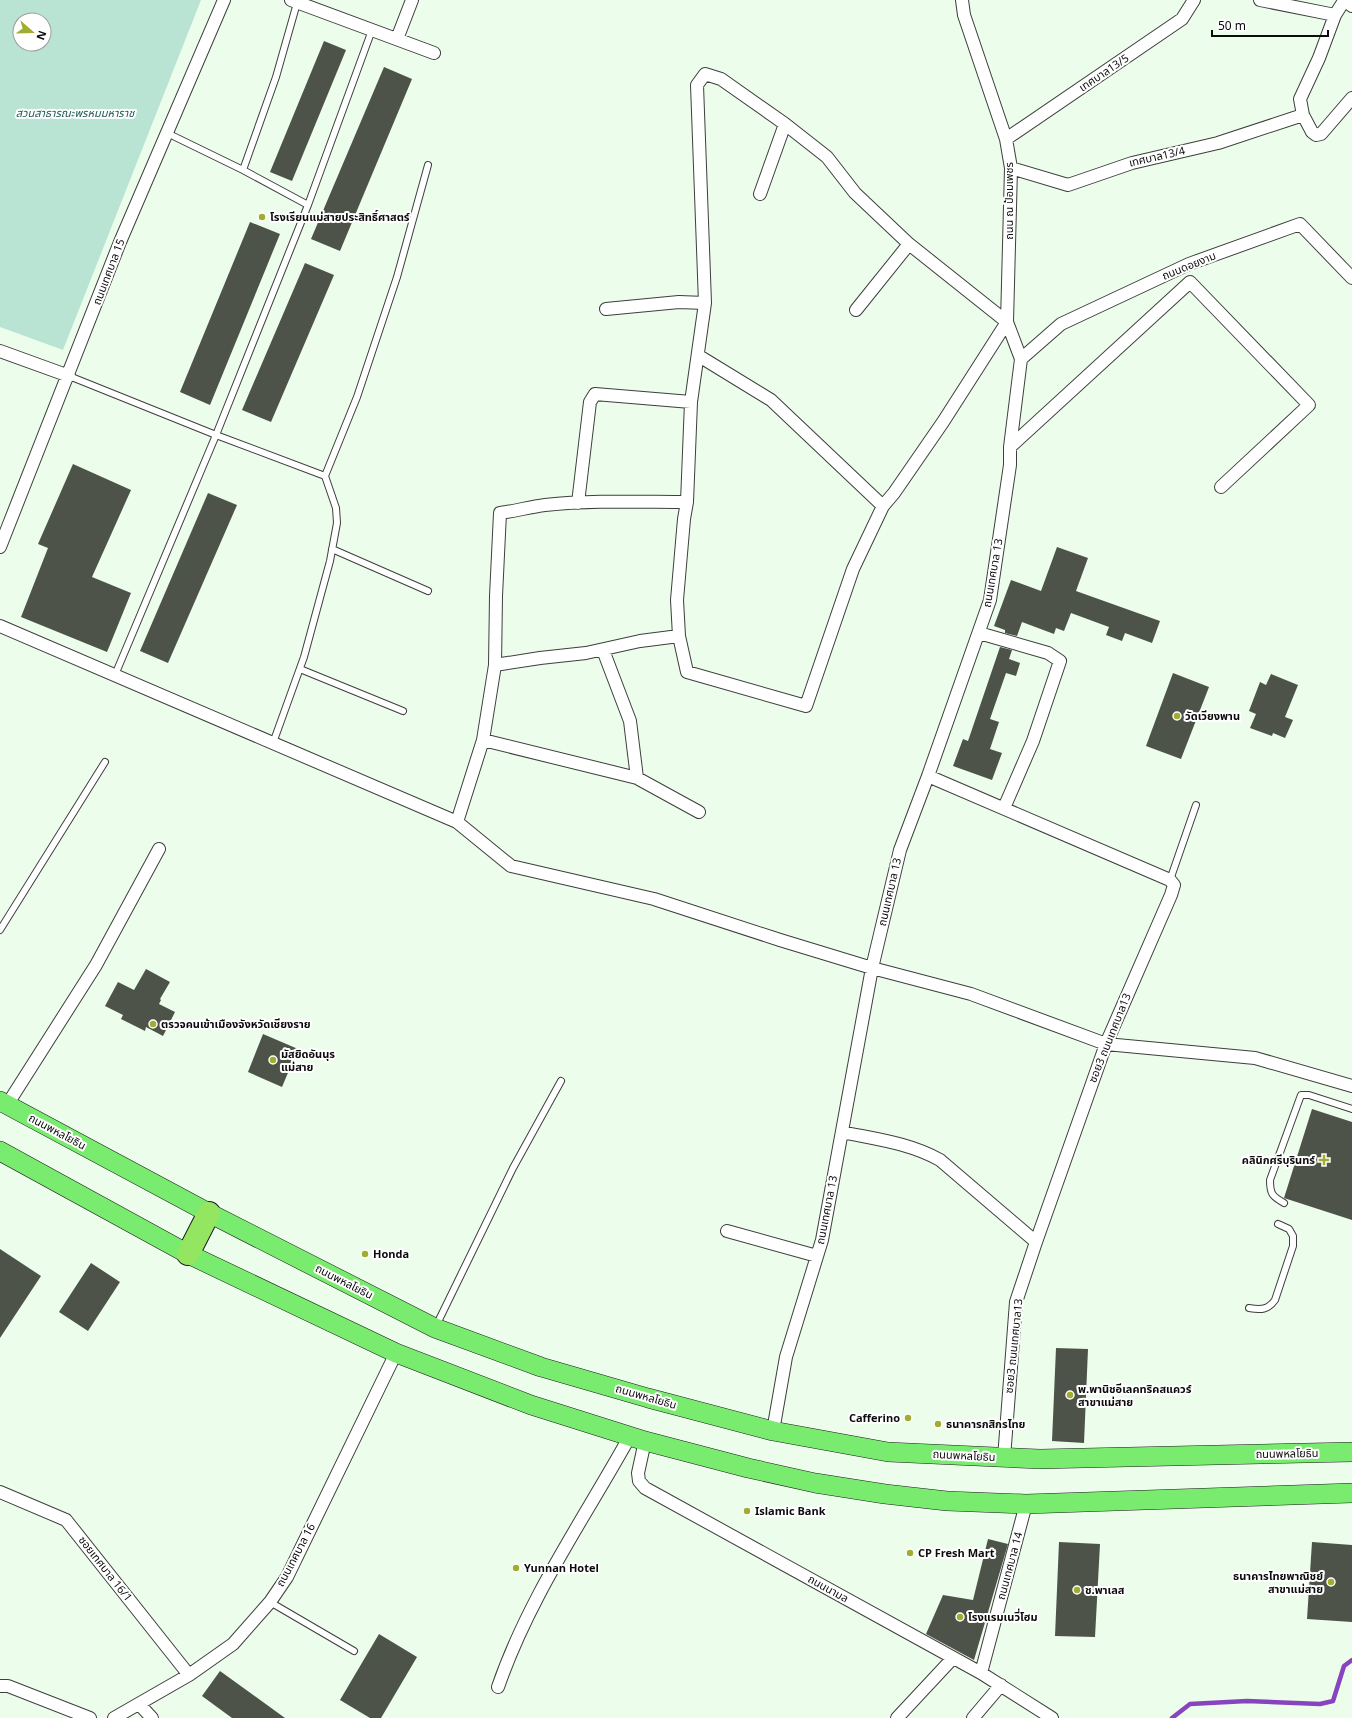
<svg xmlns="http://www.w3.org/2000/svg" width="1352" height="1718" font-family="Georgia,'Noto Sans Thai',serif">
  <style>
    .green { fill: #b9e4d4; fill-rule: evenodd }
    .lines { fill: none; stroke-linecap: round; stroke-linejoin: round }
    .stream { stroke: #8843c0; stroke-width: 4.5 }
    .building { fill: #4d5349 }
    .lane-casing { stroke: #3e3e3e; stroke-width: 8 }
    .street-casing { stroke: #3e3e3e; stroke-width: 14 }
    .primary-casing { stroke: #1c1c1c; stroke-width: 20 }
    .highway-casing { stroke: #1c1c1c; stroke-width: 24 }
    .lane { stroke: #fff; stroke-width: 6 }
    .street { stroke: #fff; stroke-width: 12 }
    .primary { stroke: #79eb6e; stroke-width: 19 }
    .highway { stroke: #94e661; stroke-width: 22 }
    .poi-dot { fill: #a0ad31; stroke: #fff; stroke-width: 1.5 }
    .labels { text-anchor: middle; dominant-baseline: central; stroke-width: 4; stroke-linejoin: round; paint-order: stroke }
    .street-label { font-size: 11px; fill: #0b0b0b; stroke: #fff }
    .park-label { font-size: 11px; font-style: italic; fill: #235c59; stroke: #fff }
    .poi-label { font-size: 11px; font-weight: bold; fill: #0b0b0b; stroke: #fff; text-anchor: start }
  </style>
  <rect width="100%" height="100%" fill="#ecfdec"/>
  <path class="green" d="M0 0H201L63 350 0 327ZM20 20H44V44H20Z"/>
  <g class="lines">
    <path class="stream" d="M1172 1718 1190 1704 1247 1701 1320 1704 1333 1701 1344 1666 1352 1660"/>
  </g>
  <path class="building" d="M324 41 346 50 292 181 270 172Z
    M384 67 412 79 340 251 311 239Z
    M250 222 280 234 210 405 180 392Z
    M305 263 334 275 271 422 242 410Z
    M73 464 131 490 92 577 131 593 107 652 21 617 48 548 38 544Z
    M208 493 237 505 168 663 140 651Z
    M1057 547 1088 558 1076 591 1160 621 1152 643 1125 633 1122 641 1106 635 1109 627 1071 613 1064 631 1056 628 1054 634 1022 622 1017 636 1005 633V630L994 626 1011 580 1041 591Z
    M1000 647 1012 650 1009 659 1020 663 1016 676 1006 673 990 719 999 722 990 749 1002 753 992 780 953 766 963 739 968 741Z
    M1173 673 1209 687 1181 759 1146 746Z
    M1271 674 1298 685 1285 717 1293 720 1285 738 1273 733 1272 736 1250 728 1256 714 1249 711 1260 682 1266 685Z
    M146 969 170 982 160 999 161 1000 159 1004 175 1012 163 1036 146 1027 145 1031 121 1019 123 1015 105 1006 118 982 134 990Z
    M263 1034 298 1049 282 1087 248 1072Z
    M1312 1109 1352 1122V1220L1284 1198Z
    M0 1249 41 1276 0 1338Z
    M91 1263 120 1282 88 1331 59 1312Z
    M1056 1348 1088 1349 1084 1443 1052 1441Z
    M988 1539 1008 1544 974 1660 926 1634 943 1595 973 1600Z
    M1059 1542 1100 1544 1095 1637 1055 1636Z
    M1312 1542 1352 1545V1622L1307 1619Z
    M379 1634 417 1657 381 1718H370L340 1700Z
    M220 1671 285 1718H232L202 1696Z"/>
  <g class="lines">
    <defs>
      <path id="lane" d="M167 133 243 170 308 205
        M243 170 276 77 297 3
        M69 376 216 435 325 476
        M332 549 428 591
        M300 669 403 711
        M115 675 216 435 308 205 372 30
        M273 743 304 657 330 561 337 523 336 508 325 476 357 397 397 277 428 165
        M1170 880 1196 805
        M0 930 105 762
        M1284 1203C1272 1196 1270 1194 1270 1180L1301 1095H1309L1352 1109
        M1249 1308C1261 1310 1268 1310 1275 1300L1293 1246V1236L1289 1229 1278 1224
        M436 1326 513 1168 561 1081
        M270 1602 354 1651"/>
      <path id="street" d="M291 0 434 53
        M1260 0 1335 15
        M1352 6 1347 2 1342 4 1335 15 1319 58 1300 99 1303 115 1312 132 1316 135 1321 134 1352 98
        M397 39 412 0
        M705 74 721 79 785 124 827 157 855 193 909 244 1007 322 943 422 894 493 883 506 853 569 806 706 687 672 679 636 677 600 684 519 687 502 691 402 705 303 697 85Z
        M1006 139 1182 19 1194 0
        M1011 168 1068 185 1132 163 1218 143 1303 115
        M760 194 785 124
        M606 309 679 302 705 303
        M856 310 909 244
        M0 351 69 376
        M699 356 771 400 883 506
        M1021 359 1061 324 1189 264 1300 224 1352 278
        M1010 447 1190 282 1309 405 1221 487
        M578 503 590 402 595 394 691 402
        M0 547 120 242 224 0
        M0 626 457 822 511 866 654 899 780 940 872 968 971 994 1106 1044 1255 1058 1352 1086
        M979 633 1048 653 1060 661 1033 741 1004 808
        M603 650 630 721 637 778
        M495 665 540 658 586 653 640 641 679 636
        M483 740 637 778 699 812
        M928 776 1170 880 1174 885 1171 895 1106 1044 1036 1242 1016 1302 1004 1458
        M457 822 483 740 495 665 496 596 500 513C515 511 530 507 545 505 593 500 640 502 687 502
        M7 1105 96 965 159 849
        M842 1132C875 1139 910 1143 940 1160L1036 1242
        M727 1231 817 1256
        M773 1431 786 1357 822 1240 872 968 900 850 928 776 990 600 1010 465V447L1021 359 1007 322 1011 168 1006 139 964 15 962 0
        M645 1441 638 1473 639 1481 645 1488 981 1673 1052 1718
        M0 1492 66 1520 189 1675
        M981 1673 1026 1504
        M0 1686H8L90 1718
        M498 1687C529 1597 584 1519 630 1436
        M139 1704 152 1718
        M114 1718 189 1675 233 1644 270 1602 287 1577 396 1353
        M897 1718 953 1658
        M973 1718 1001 1685"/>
      <path id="primary" d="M0 1101 209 1213 435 1328 541 1367 648 1398 773 1431 888 1452 1040 1459 1352 1452
        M0 1151 188 1254 396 1353 531 1405 645 1441 748 1468 815 1483 885 1494 947 1501 1026 1504 1352 1493"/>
      <path id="highway" d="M188 1254 209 1213"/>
    </defs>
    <use href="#lane" class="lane-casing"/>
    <use href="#street" class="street-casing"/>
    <use href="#primary" class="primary-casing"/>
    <use href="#highway" class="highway-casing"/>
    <use href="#lane" class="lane"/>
    <use href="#street" class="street"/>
    <use href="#primary" class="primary"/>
    <use href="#highway" class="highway"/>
  </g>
  <g class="poi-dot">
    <circle cx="262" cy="217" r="4"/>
    <circle cx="1177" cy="716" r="4"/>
    <circle cx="153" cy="1024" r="4"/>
    <circle cx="273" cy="1060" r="4"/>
    <path d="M1322 1154h4v4h4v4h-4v4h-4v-4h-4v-4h4z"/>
    <circle cx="365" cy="1254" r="4"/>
    <circle cx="1070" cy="1395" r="4"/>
    <circle cx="908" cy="1418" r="4"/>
    <circle cx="938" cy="1424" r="4"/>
    <circle cx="747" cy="1511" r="4"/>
    <circle cx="910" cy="1553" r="4"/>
    <circle cx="516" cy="1568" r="4"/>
    <circle cx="1331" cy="1582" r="4"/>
    <circle cx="1077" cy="1590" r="4"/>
    <circle cx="960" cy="1617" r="4"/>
  </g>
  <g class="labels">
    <g class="street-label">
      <text transform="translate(1104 73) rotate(-34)">เทศบาล13/5</text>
      <text transform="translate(1157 157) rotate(-13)">เทศบาล13/4</text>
      <text transform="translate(1009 201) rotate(-90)">ถนน ณ ป้อมเพชร</text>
      <text transform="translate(1189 266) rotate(-22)">ถนนดอยงาม</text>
      <text transform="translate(109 272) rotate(-69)">ถนนเทศบาล 15</text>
      <text transform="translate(993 573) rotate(-80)">ถนนเทศบาล 13</text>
      <text transform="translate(890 892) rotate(-77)">ถนนเทศบาล 13</text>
      <text transform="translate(1110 1038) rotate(-68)">ซอย3 ถนนเทศบาล13</text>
      <text transform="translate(57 1132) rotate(28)">ถนนพหลโยธิน</text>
      <text transform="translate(827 1210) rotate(-79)">ถนนเทศบาล 13</text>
      <text transform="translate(344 1282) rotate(27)">ถนนพหลโยธิน</text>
      <text transform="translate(1014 1346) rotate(-84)">ซอย3 ถนนเทศบาล13</text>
      <text transform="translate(646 1397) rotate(16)">ถนนพหลโยธิน</text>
      <text transform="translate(1287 1454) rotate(-1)">ถนนพหลโยธิน</text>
      <text transform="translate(964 1456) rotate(3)">ถนนพหลโยธิน</text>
      <text transform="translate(296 1555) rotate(-62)">ถนนเทศบาล 16</text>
      <text transform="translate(1010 1566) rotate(-75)">ถนนเทศบาล 14</text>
      <text transform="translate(105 1569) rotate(52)">ซอยเทศบาล 16/1</text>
      <text transform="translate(828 1589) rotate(29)">ถนนนามล</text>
    </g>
    <g class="park-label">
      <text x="75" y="113">สวนสาธารณะพรหมมหาราช</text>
    </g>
    <g class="poi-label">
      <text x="270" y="217">โรงเรียนแม่สายประสิทธิ์ศาสตร์</text>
      <text x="1185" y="716">วัดเวียงพาน</text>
      <text x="161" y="1024">ตรวจคนเข้าเมืองจังหวัดเชียงราย</text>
      <text x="281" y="1054">มัสยิดอันนุร<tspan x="281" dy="13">แม่สาย</tspan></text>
      <text x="1315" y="1160" text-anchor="end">คลินิกศรีบุรินทร์</text>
      <text x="373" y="1254">Honda</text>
      <text x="1078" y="1389">พ.พานิชอีเลคทริคสแควร์<tspan x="1078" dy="13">สาขาแม่สาย</tspan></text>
      <text x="900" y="1418" text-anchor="end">Cafferino</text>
      <text x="946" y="1424">ธนาคารกสิกรไทย</text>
      <text x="755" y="1511">Islamic Bank</text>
      <text x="918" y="1553">CP Fresh Mart</text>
      <text x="524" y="1568">Yunnan Hotel</text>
      <text x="1323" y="1576" text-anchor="end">ธนาคารไทยพาณิชย์<tspan x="1323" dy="13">สาขาแม่สาย</tspan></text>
      <text x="1085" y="1590">ช.พาเลส</text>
      <text x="968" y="1617">โรงแรมเนวี่โฮม</text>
    </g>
  </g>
  <g transform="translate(32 32) rotate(110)"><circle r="19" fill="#ffffff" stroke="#9d9d9d"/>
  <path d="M0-3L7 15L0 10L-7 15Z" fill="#a0ad31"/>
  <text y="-6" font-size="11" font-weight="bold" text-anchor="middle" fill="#0b0b0b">N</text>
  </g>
  <path d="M1212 30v6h116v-6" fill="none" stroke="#0b0b0b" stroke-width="2"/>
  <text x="1218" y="30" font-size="12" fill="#0b0b0b" stroke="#ffffff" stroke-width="3" paint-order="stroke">50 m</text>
</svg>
